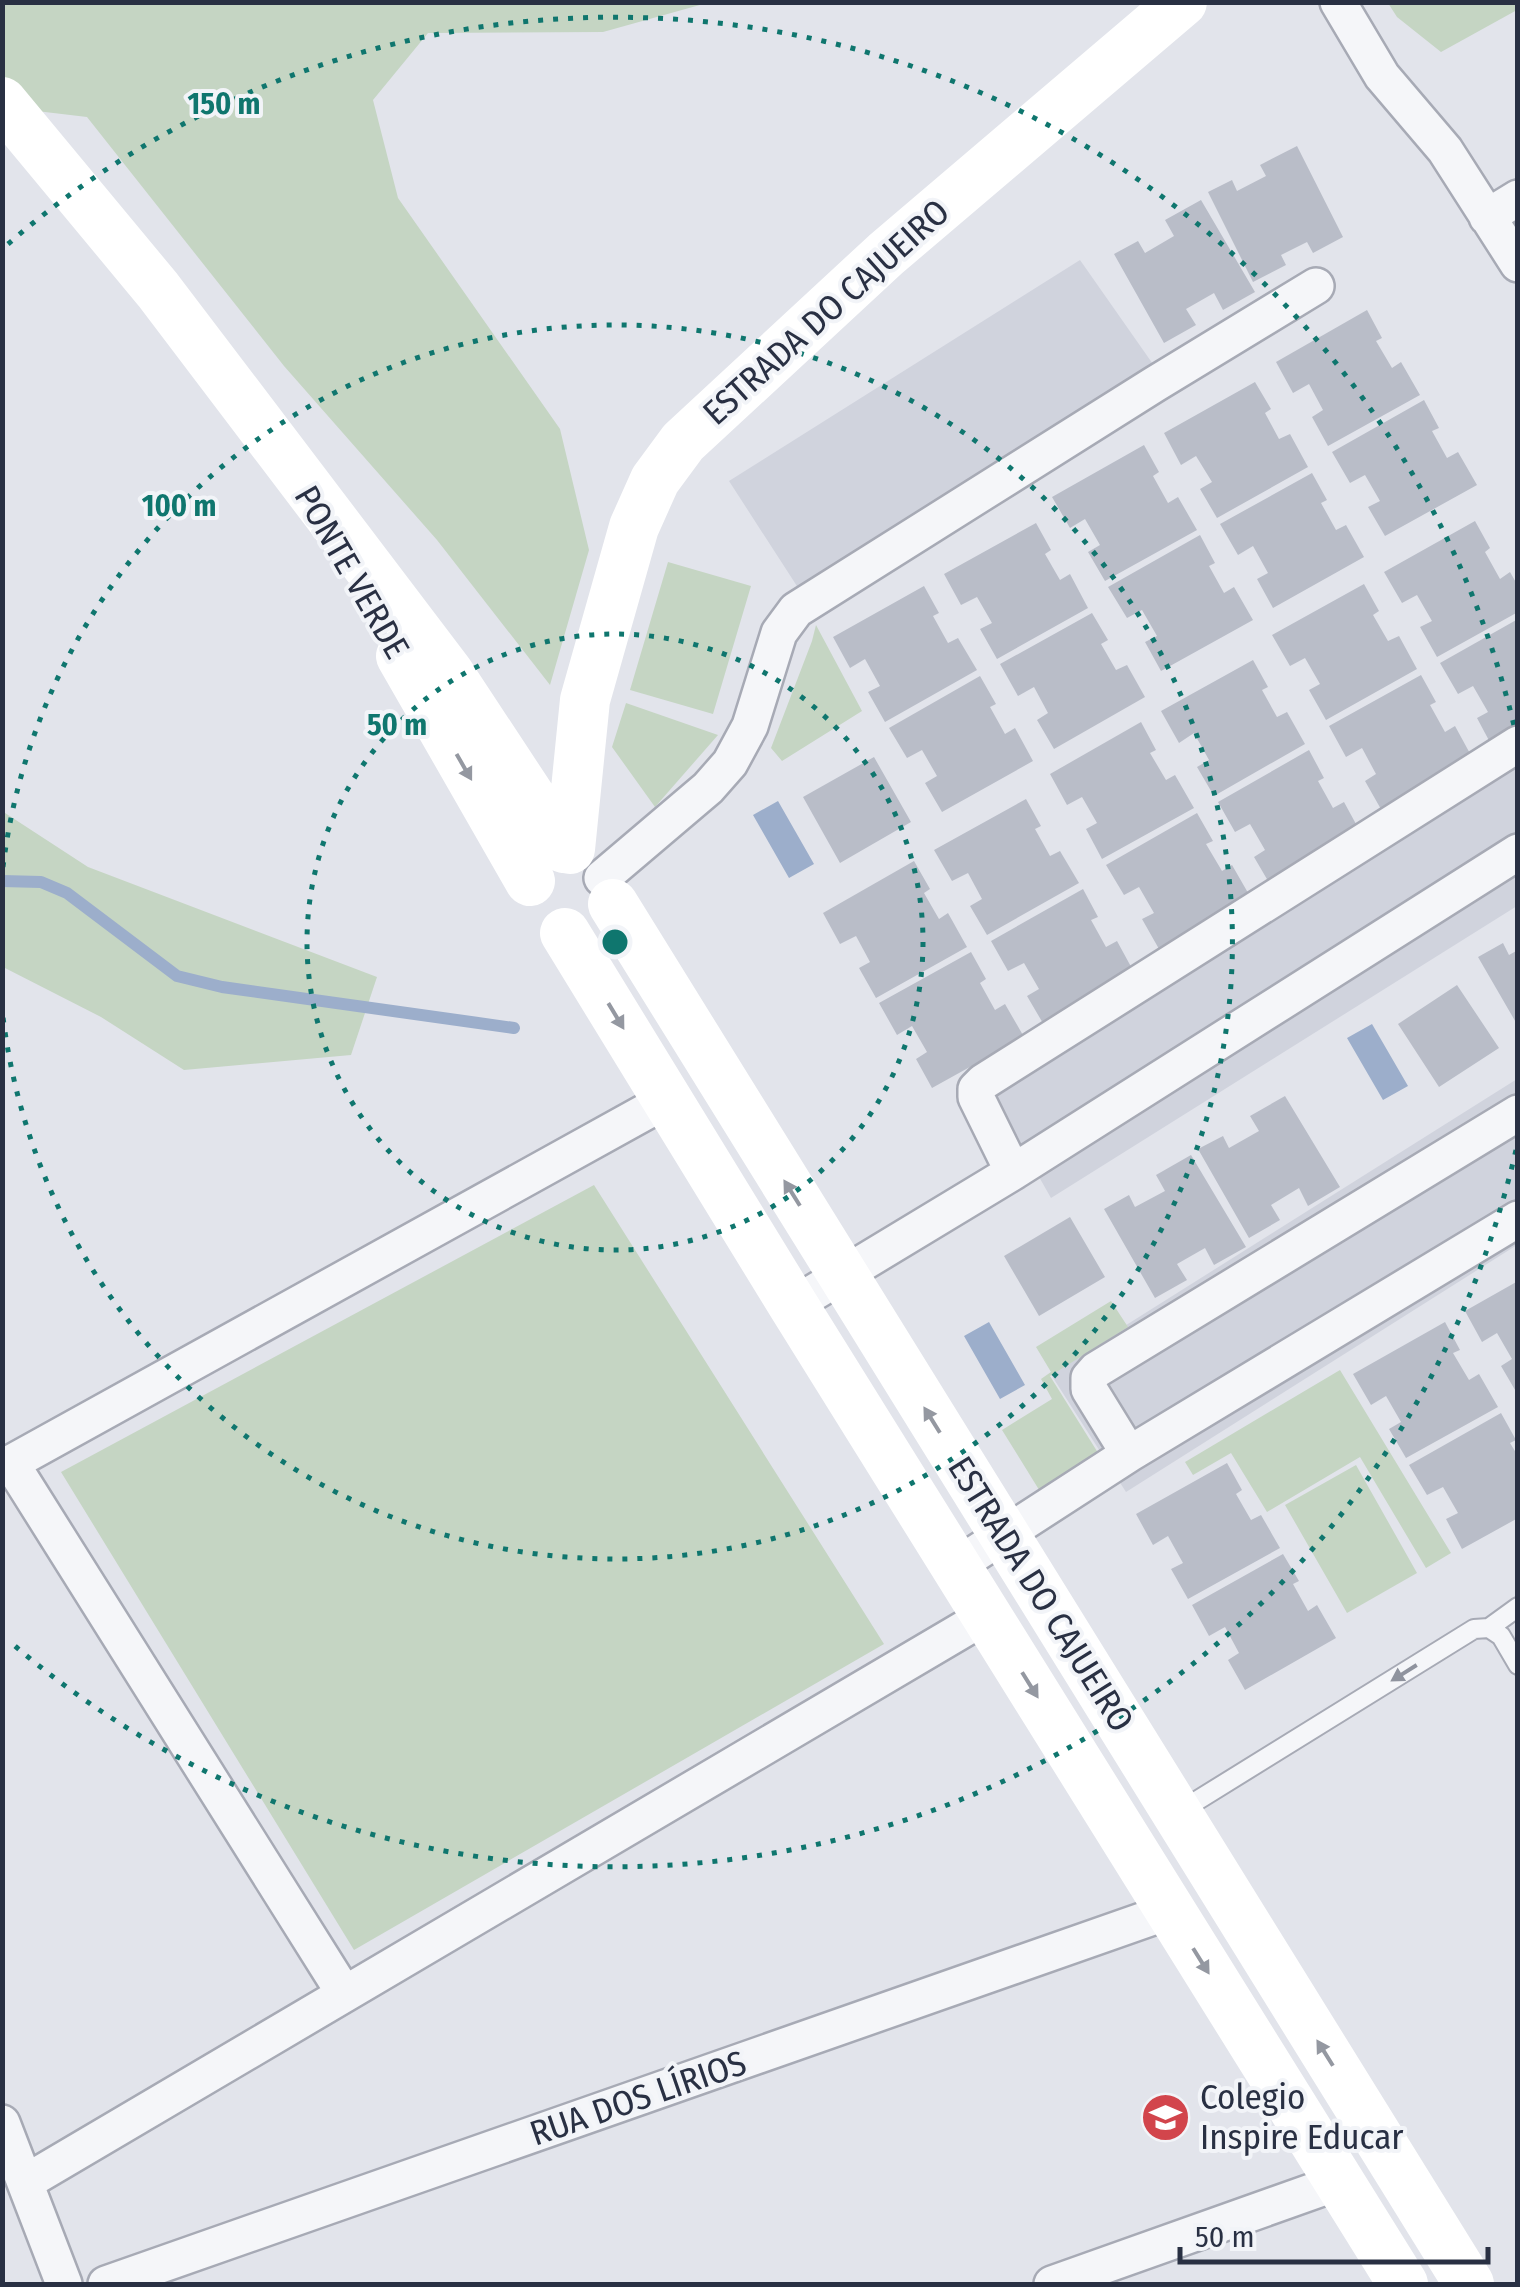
<svg xmlns="http://www.w3.org/2000/svg" width="1520" height="2287" font-family="'Fira Sans Condensed',sans-serif">
  <style>
    .built { fill: #d0d3dd }
    .green { fill: #c5d5c3 }
    .water { fill: #9caecb }
    .lines { fill: none; stroke-linecap: round; stroke-linejoin: round }
    .stream { stroke: #9caecb; stroke-width: 12 }
    .building { fill: #b9bdc8 }
    .lane-casing { stroke: #a7aab5; stroke-width: 22 }
    .street-casing { stroke: #a7aab5; stroke-width: 40 }
    .lane { stroke: #f5f6f9; stroke-width: 18 }
    .street { stroke: #f5f6f9; stroke-width: 35 }
    .secondary { stroke: #fff; stroke-width: 50 }
    .oneway { fill: #9498a1 }
    .oneway2 { fill: #8f939e }
    .ring { fill: none; stroke: #0f766e; stroke-width: 5; stroke-dasharray: 5 10 }
    .labels { text-anchor: middle; dominant-baseline: central; stroke-width: 8; stroke-linejoin: round; paint-order: stroke }
    .street-label { font-size: 35px; fill: #293043; stroke: #f2f4f8 }
    .poi-label { font-size: 35px; fill: #293043; stroke: #f2f4f8; text-anchor: start }
    .centre { fill: #0f766e; stroke: #f2f4f8; stroke-width: 5 }
    .ring-label { font-size: 30px; text-anchor: middle; font-weight: bold; fill: #0f766e; stroke: #f2f4f8; stroke-width: 8; stroke-linejoin: round; paint-order: stroke }
  </style>
  <rect width="100%" height="100%" fill="#e2e4eb"/>
  <path class="built" d="M1080 260 1169 387 815 614 729 481Z
    M1517 746V906L1051 1198 1022 1147 988 1078Z
    M1517 1079V1245L1126 1492 1050 1373Z"/>
  <path class="green" d="M3 3H707L603 32 428 33 373 100 398 198 560 429 589 550 550 685 437 540 284 366 87 117 3 107Z
    M1388 3H1517V10L1441 52 1397 17Z
    M668 562 751 586 713 714 630 690Z
    M816 625 862 711 782 761 771 748 812 641Z
    M626 703 718 735 655 807 612 747Z
    M2 811 88 867 377 977 351 1055 184 1070 101 1017 3 967Z
    M594 1185 884 1644 354 1950 61 1472Z
    M1111 1301 1128 1327 1050 1376 1100 1456 1041 1493 1002 1430 1052 1399 1041 1379 1051 1372 1036 1347Z
    M1340 1370 1451 1553 1426 1568 1360 1457 1267 1512 1231 1453 1193 1475 1185 1462Z
    M1356 1465 1417 1573 1347 1613 1285 1505Z"/>
  <path class="water" d="M778 801 814 864 789 878 753 815Z
    M1372 1024 1408 1086 1383 1100 1347 1038Z
    M989 1322 1025 1385 1000 1399 964 1336Z"/>
  <g class="lines">
    <path class="stream" d="M2 881 41 882 67 893 177 976 222 987 514 1028"/>
  </g>
  <path class="building" d="M1297 146 1343 237 1313 253 1307 242 1281 255 1286 265 1253 282 1208 192 1232 180 1237 191 1266 176 1260 165Z
    M1201 200 1255 292 1223 310 1214 293 1186 309 1196 325 1164 343 1114 254 1138 241 1145 253 1174 236 1165 220Z
    M1367 310 1382 338 1376 341 1392 368 1401 362 1420 395 1328 446 1312 417 1323 410 1309 384 1293 393 1276 362Z
    M1255 382 1271 409 1265 413 1279 439 1290 434 1308 467 1217 518 1200 489 1212 482 1196 456 1181 465 1164 433Z
    M1424 400 1439 428 1432 431 1447 458 1458 452 1477 485 1385 536 1368 507 1380 501 1365 475 1350 483 1332 452Z
    M1144 445 1159 472 1153 476 1168 503 1178 497 1197 530 1105 581 1088 552 1100 545 1085 519 1070 528 1052 497Z
    M1312 473 1327 500 1321 503 1336 530 1346 525 1364 557 1273 608 1257 579 1268 573 1253 546 1238 555 1220 524Z
    M1475 521 1490 548 1485 552 1500 579 1510 572 1518 586V612L1437 657 1420 627 1432 621 1417 595 1402 603 1384 572Z
    M1036 523 1051 550 1045 554 1060 580 1070 574 1088 608 997 659 980 629 992 623 977 597 961 605 944 574Z
    M1200 535 1215 563 1209 566 1224 593 1234 587 1253 620 1161 671 1145 642 1157 636 1142 610 1127 618 1108 587Z
    M1364 584 1379 611 1373 615 1388 641 1399 636 1417 669 1326 720 1309 690 1320 684 1305 658 1290 666 1272 635Z
    M924 586 939 613 933 616 948 643 958 638 977 670 885 722 868 692 880 686 865 659 850 668 833 637Z
    M1092 613 1108 640 1101 644 1116 670 1127 665 1145 697 1054 749 1037 720 1048 713 1034 687 1018 696 1000 664Z
    M1518 619V734L1493 748 1477 718 1488 712 1473 686 1458 694 1440 663Z
    M1253 660 1268 687 1262 690 1277 717 1287 712 1305 744 1214 796 1197 767 1209 760 1194 733 1179 743 1161 711Z
    M1421 675 1436 702 1430 705 1445 732 1455 726 1473 759 1382 811 1365 781 1376 774 1362 748 1346 757 1329 726Z
    M980 676 996 704 990 707 1005 734 1015 728 1033 761 942 812 925 783 937 776 922 750 907 758 889 728Z
    M1141 722 1156 750 1150 753 1166 780 1175 775 1194 808 1102 859 1086 829 1097 823 1082 797 1067 805 1050 774Z
    M1309 750 1324 778 1318 781 1333 808 1344 802 1362 835 1271 886 1254 857 1265 850 1250 824 1235 832 1218 802Z
    M874 757 911 822 840 863 803 797Z
    M1026 799 1041 826 1035 829 1050 856 1060 851 1079 883 987 935 970 906 982 899 968 873 952 881 934 850Z
    M1197 813 1213 841 1206 844 1222 871 1232 865 1251 898 1159 949 1142 919 1154 913 1139 887 1124 895 1106 865Z
    M914 861 930 889 924 893 939 919 948 913 967 947 876 998 859 968 870 962 856 936 840 944 823 913Z
    M1083 889 1098 917 1091 920 1106 947 1117 941 1135 974 1044 1025 1027 996 1039 989 1024 963 1008 971 991 941Z
    M1503 943 1509 955 1518 950V1026L1478 957Z
    M971 952 986 979 980 983 995 1010 1005 1004 1024 1037 932 1088 916 1059 927 1052 912 1026 897 1035 879 1003Z
    M1457 985 1499 1048 1439 1087 1398 1024Z
    M1285 1096 1340 1187 1308 1206 1299 1188 1271 1205 1280 1220 1249 1238 1198 1149 1223 1136 1229 1148 1259 1131 1250 1116Z
    M1191 1155 1246 1247 1214 1265 1205 1248 1177 1264 1187 1280 1155 1298 1104 1209 1129 1195 1135 1207 1165 1191 1156 1175Z
    M1070 1217 1105 1277 1039 1316 1004 1256Z
    M1518 1281V1395L1501 1366 1512 1359 1497 1333 1482 1342 1465 1311Z
    M1445 1322 1460 1350 1453 1353 1469 1380 1479 1374 1498 1407 1406 1458 1389 1429 1401 1422 1386 1396 1371 1405 1353 1374Z
    M1501 1413 1516 1440 1510 1443 1518 1456V1518L1462 1549 1446 1519 1458 1513 1443 1487 1427 1495 1409 1465Z
    M1227 1463 1242 1490 1236 1494 1251 1520 1261 1515 1280 1548 1188 1599 1171 1569 1183 1563 1168 1536 1153 1545 1136 1514Z
    M1283 1554 1299 1581 1293 1584 1308 1611 1317 1605 1336 1638 1245 1690 1228 1660 1239 1653 1225 1627 1209 1636 1192 1605Z"/>
  <g class="lines">
    <defs>
      <path id="lane" d="M1489 1628 1501 1636 1518 1665
        M1177 1813 1474 1629 1489 1628 1518 1607"/>
      <path id="street" d="M1338 2 1382 76 1445 150 1518 264
        M1487 217 1518 198
        M602 878 708 788 730 763 750 726 779 633 796 610 1155 384 1316 286
        M1013 1172 976 1097V1089L983 1082 1518 744
        M793 1305 1013 1172 1518 852
        M1129 1454 1089 1389V1378L1096 1370 1518 1113
        M11 1463 344 1993
        M2 1468 667 1100
        M956 1566 1129 1454 1518 1219
        M2 2123 64 2284
        M26 2182 986 1616
        M106 2284 1170 1911
        M1052 2284 1339 2182"/>
    </defs>
    <use href="#lane" class="lane-casing"/>
    <use href="#street" class="street-casing"/>
    <use href="#lane" class="lane"/>
    <use href="#street" class="street"/>
    <path class="secondary" d="M2 102 158 290 448 672 564 848
      M401 656 530 881
      M570 849 585 700 634 527 655 480 683 442 886 254 1182 2
      M613 904 1469 2284
      M565 933 793 1305 1403 2284"/>
  </g>
  <defs><path id="oneway-solid" d="M-6-.8H1V-3.2L6.5 0L1 3.2V.8H-6Z" transform="scale(2.5)"/></defs>
  <g class="oneway">
    <use href="#oneway-solid" transform="translate(464 767) rotate(60)"/>
    <use href="#oneway-solid" transform="translate(616 1016) rotate(59)"/>
    <use href="#oneway-solid" transform="translate(792 1193) rotate(-122)"/>
    <use href="#oneway-solid" transform="translate(932 1420) rotate(-122)"/>
    <use href="#oneway-solid" transform="translate(1030 1685) rotate(58)"/>
    <use href="#oneway-solid" transform="translate(1201 1961) rotate(58)"/>
    <use href="#oneway-solid" transform="translate(1325 2053) rotate(-122)"/>
  </g>
  <use class="oneway2" href="#oneway-solid" transform="translate(1404 1673) rotate(148)"/>
  <g class="ring">
    <circle cx="615" cy="942" r="308"/>
    <path d="M3 867A617 617 0 1 1 3 1017"/>
    <path d="M1516 1150A925 925 0 0 1 8 1640M8 244A925 925 0 0 1 1516 734"/>
  </g>
  <defs>
    <symbol id="school-disc" viewBox="-11 -11 22 22"><circle r="9.5" fill="#d2454c" stroke="#f2f4f8"/><path d="M0-5L7-2L0 1L-7-2ZM-4 1L0 2.5L4 1V4Q0 6-4 4Z" fill="#fff"/></symbol>
  </defs>
  <g fill-rule="evenodd">
    <use href="#school-disc" x="1138" y="2090" width="55" height="55"/>
  </g>
  <g class="labels">
    <g class="street-label">
      <text transform="translate(826 312) rotate(-42)">ESTRADA DO CAJUEIRO</text>
      <text transform="translate(352 572) rotate(60)">PONTE VERDE</text>
      <text transform="translate(1041 1594) rotate(58)">ESTRADA DO CAJUEIRO</text>
      <text transform="translate(638 2098) rotate(-19)">RUA DOS LÍRIOS</text>
    </g>
    <g class="poi-label">
      <text x="1200" y="2097">Colegio<tspan x="1200" dy="40">Inspire Educar</tspan></text>
    </g>
  </g>
  <circle cx="615" cy="942" r="15" class="centre"/>
  <g class="ring-label">
    <text x="224" y="114">150 m</text>
    <text x="179" y="516">100 m</text>
    <text x="397" y="735">50 m</text>
  </g>
  <rect width="1520" height="2287" fill="none" stroke="#293043" stroke-width="10"/>
  <path d="M1180 2247v15h308v-15" fill="none" stroke="#293043" stroke-width="5"/>
  <text x="1195" y="2247" font-size="30" fill="#293043" stroke="#f2f4f8" stroke-width="8" paint-order="stroke">50 m</text>
</svg>
